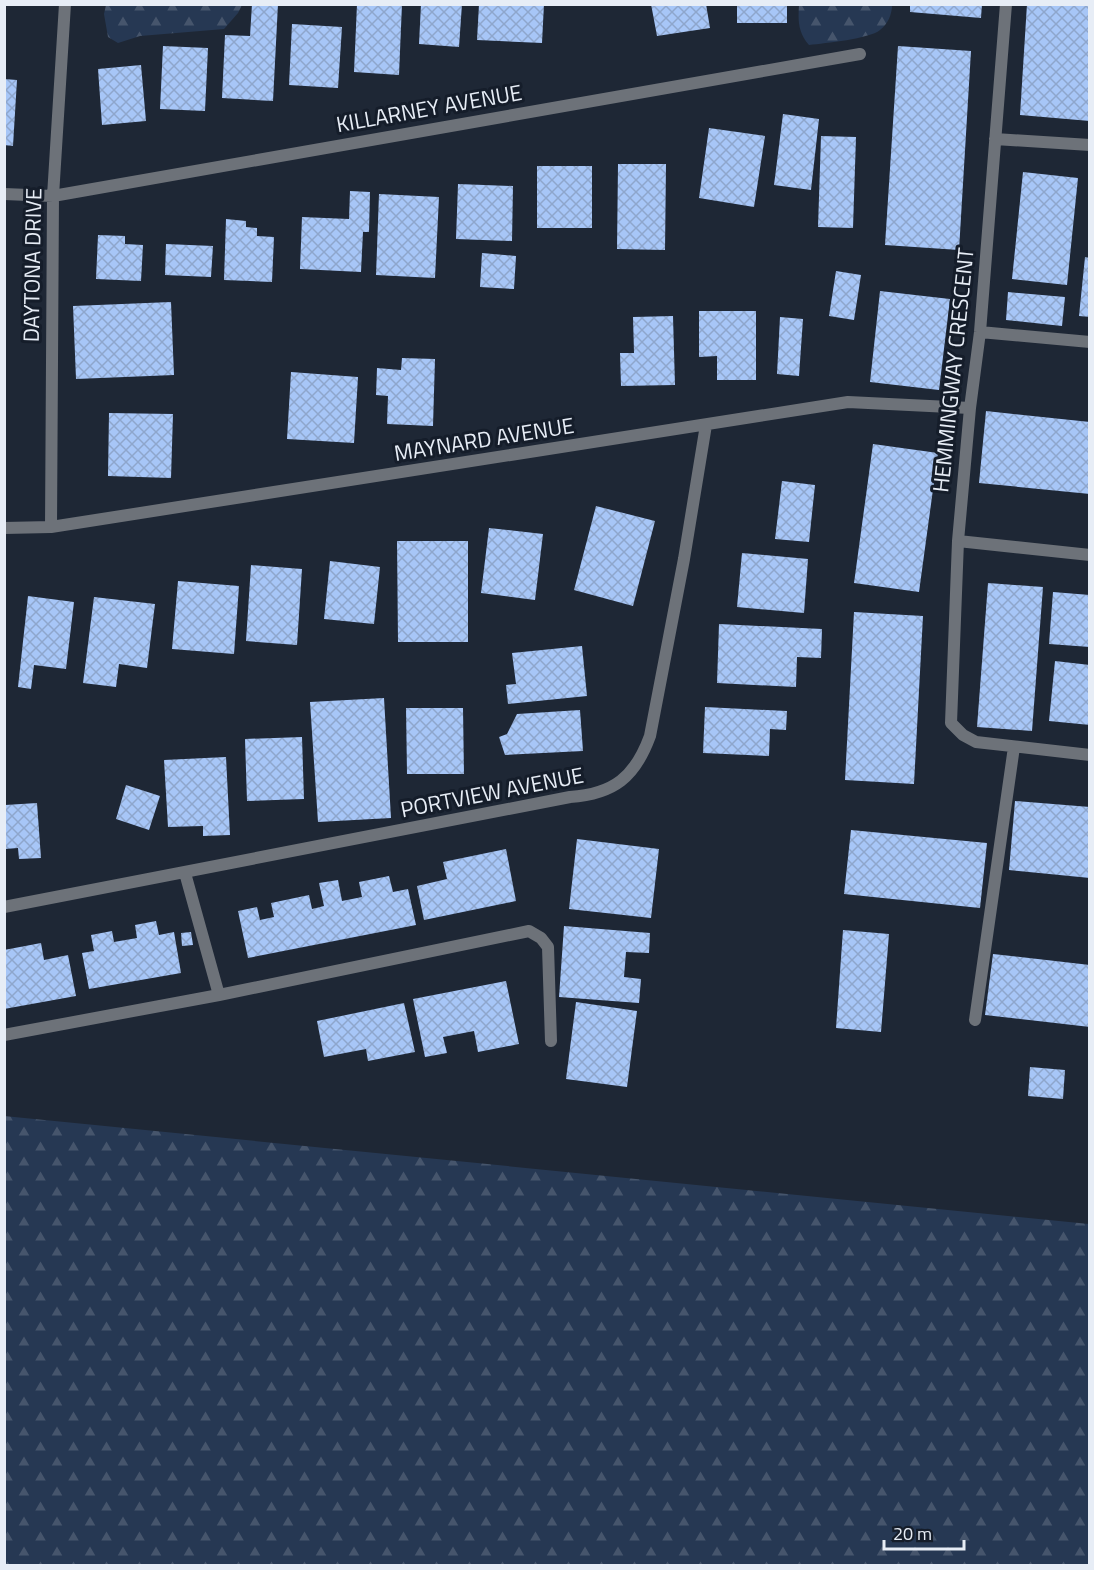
<svg xmlns="http://www.w3.org/2000/svg" width="1094" height="1570" font-family="'Titillium Web',sans-serif">
  <style>
    .forest { fill: url(#forest-firs) }
    .building { fill: url(#building-cross-hatch) }
    .lines { fill: none; stroke-linecap: round; stroke-linejoin: round }
    .minor { stroke: #6d7279; stroke-width: 12 }
    .labels { text-anchor: middle; dominant-baseline: central; stroke-width: 6; stroke-linejoin: round; paint-order: stroke }
    .street-label { font-size: 22px; fill: #e7edf6; stroke: #151d2a }
  </style>
  <defs>
    <pattern id="forest-firs" width="22" height="20" patternUnits="userSpaceOnUse" patternTransform="scale(1.5)"><rect width="22" height="20" fill="#263853"/><path d="M5 1l3.5 6h-7zM16 11l3.5 6h-7z" fill="#46556c"/></pattern>
    <pattern id="building-cross-hatch" width="8" height="8" patternUnits="userSpaceOnUse" patternTransform="scale(1.5)"><rect width="8" height="8" fill="#a7c6f7"/><path d="M0 0l8 8M0 8l8-8" fill="none" stroke="#8ea6cc"/></pattern>
  </defs>
  <rect width="100%" height="100%" fill="#1e2735"/>
  <path class="forest" d="M106 5V4L242 5 238 13 224 29 140 36 118 43 108 37 104 14Z
    M799 5H892C892 14 888 24 880 30 869 39 825 43 809 45 798 32 798 21 799 5Z
    M4 1116 1089 1224V1565H5Z"/>
  <path class="building" d="M252 4H278L273 101 222 98 225 35 250 36Z
    M357 4H402L399 75 354 72Z
    M421 4H462L459 47 419 44Z
    M479 4H544L542 43 477 40Z
    M651 4H706L710 28 657 36Z
    M737 4H787V23H737Z
    M910 4H982L981 18 910 12Z
    M1027 4H1090V121L1020 115Z
    M292 24 342 27 338 88 289 85Z
    M163 46 208 48 205 111 160 109Z
    M898 46 971 51 959 250 885 245Z
    M141 65 146 121 102 125 98 69Z
    M4 79 17 80 13 146 4 145Z
    M783 114 819 119 811 190 774 185Z
    M709 128 765 136 754 207 699 198Z
    M821 136 856 137 853 228 818 227Z
    M618 164H666L665 250 617 249Z
    M537 166H592V228H537Z
    M1023 172 1078 178 1067 285 1012 279Z
    M458 184 513 186 512 241 456 239Z
    M350 191 370 192 369 232H363L361 272 300 269 302 217 349 219Z
    M379 194 439 197 435 278 376 275Z
    M226 219 246 221V227L257 228V236L274 237 272 282 224 280Z
    M98 235 125 236V244L143 245 141 281 96 279Z
    M166 244 213 246 211 277 165 275Z
    M482 253 516 256 514 289 480 287Z
    M1085 257 1090 258V317L1079 316Z
    M836 271 861 275 854 320 829 316Z
    M880 291 950 299 939 390 870 382Z
    M1008 292 1065 297 1062 326 1006 320Z
    M171 302 174 375 76 379 73 306Z
    M699 311H756V380H717V356L699 357Z
    M673 316 675 385 621 386 620 353H634L633 317Z
    M780 317 803 319 799 376 777 374Z
    M402 358 435 359 433 426 387 424 388 396 376 395 377 368 401 370Z
    M291 372 358 377 354 443 287 439Z
    M986 411 1090 422V494L979 483Z
    M109 413 173 414 171 478 108 476Z
    M873 444 938 453 919 592 854 583Z
    M782 481 815 485 809 542 775 539Z
    M596 506 655 521 633 606 574 590Z
    M489 528 543 534 535 600 481 593Z
    M397 541H468V642H398Z
    M742 553 808 559 804 613 737 607Z
    M330 561 380 567 374 624 324 619Z
    M251 565 302 569 297 645 246 641Z
    M178 581 239 586 234 654 172 649Z
    M988 583 1043 587 1032 731 977 727Z
    M1053 592 1090 595V647L1049 644Z
    M28 596 74 602 66 669 34 665 31 689 18 687Z
    M94 597 155 604 147 668 119 664 116 687 83 683Z
    M854 612 923 616 914 784 845 780Z
    M719 624 822 629 821 658 797 657 796 687 717 683Z
    M582 646 587 696 508 704 506 685 516 684 512 653Z
    M1055 661 1090 665V725L1049 721Z
    M384 698 391 818 318 822 310 702Z
    M705 707 787 711 786 730 770 729 769 756 703 753Z
    M406 708H463L464 774H407Z
    M580 710 583 751 505 755 499 737 507 734 517 714Z
    M302 737 304 799 247 801 245 739Z
    M226 757 230 835 203 836V826L168 827 164 760Z
    M126 785 160 796 149 830 116 819Z
    M1015 801 1090 807V878L1009 870Z
    M37 803 41 858 19 859 18 848 5 849V805Z
    M851 830 987 843 980 908 844 894Z
    M577 839 659 849 651 918 569 909Z
    M506 849 516 901 424 920 417 886 447 879 443 862Z
    M389 876 393 892 408 889 416 925 248 958 238 911 257 907 260 920 274 917 271 903 309 895 312 909 324 906 319 883 338 880 342 901 362 897 359 882Z
    M156 921 159 935 174 932 181 973 89 989 82 953 94 951 91 935 112 931 114 942 137 938 135 925Z
    M564 926 650 933 649 953 626 952 624 977 641 979 639 1003 559 997Z
    M843 930 889 934 881 1032 836 1028Z
    M191 932 193 945 182 946 181 933Z
    M41 943 44 960 68 955 76 996 4 1009V950Z
    M993 954 1090 965V1027L985 1015Z
    M506 981 519 1044 478 1052 474 1031 443 1037 447 1053 425 1057 413 999Z
    M576 1002 637 1011 627 1087 566 1079Z
    M404 1003 415 1052 368 1061 366 1049 324 1057 317 1021Z
    M1030 1067 1065 1070 1063 1099 1028 1096Z"/>
  <g class="lines">
    <path class="minor" d="M1006 4 980 332 970 408 958 541 951 723 963 735 976 742 1090 755
      M995 139 1090 145
      M4 194 53 196 860 54
      M980 332 1090 342
      M51 527 53 196 65 4
      M4 528 51 527 848 402 970 408
      M958 541 1090 555
      M185 873 219 995
      M4 907 570 797C614 794 635 777 650 736L684 559 706 425
      M975 1020 1014 747
      M4 1035 219 995 529 931 541 938 548 947 551 1041"/>
  </g>
  <g class="labels">
    <g class="street-label">
      <text transform="translate(429 108) rotate(-10)">KILLARNEY AVENUE</text>
      <text transform="translate(32 265) rotate(-89)">DAYTONA DRIVE</text>
      <text transform="translate(953 370) rotate(-84)">HEMMINGWAY CRESCENT</text>
      <text transform="translate(484 439) rotate(-9)">MAYNARD AVENUE</text>
      <text transform="translate(492 792) rotate(-11)">PORTVIEW AVENUE</text>
    </g>
  </g>
  <rect width="1094" height="1570" fill="none" stroke="#e7edf6" stroke-width="12"/>
  <path d="M884 1540v9h80v-9" fill="none" stroke="#e7edf6" stroke-width="3"/>
  <text x="893" y="1540" font-size="18" fill="#e7edf6" stroke="#151d2a" stroke-width="4.5" paint-order="stroke">20 m</text>
</svg>
